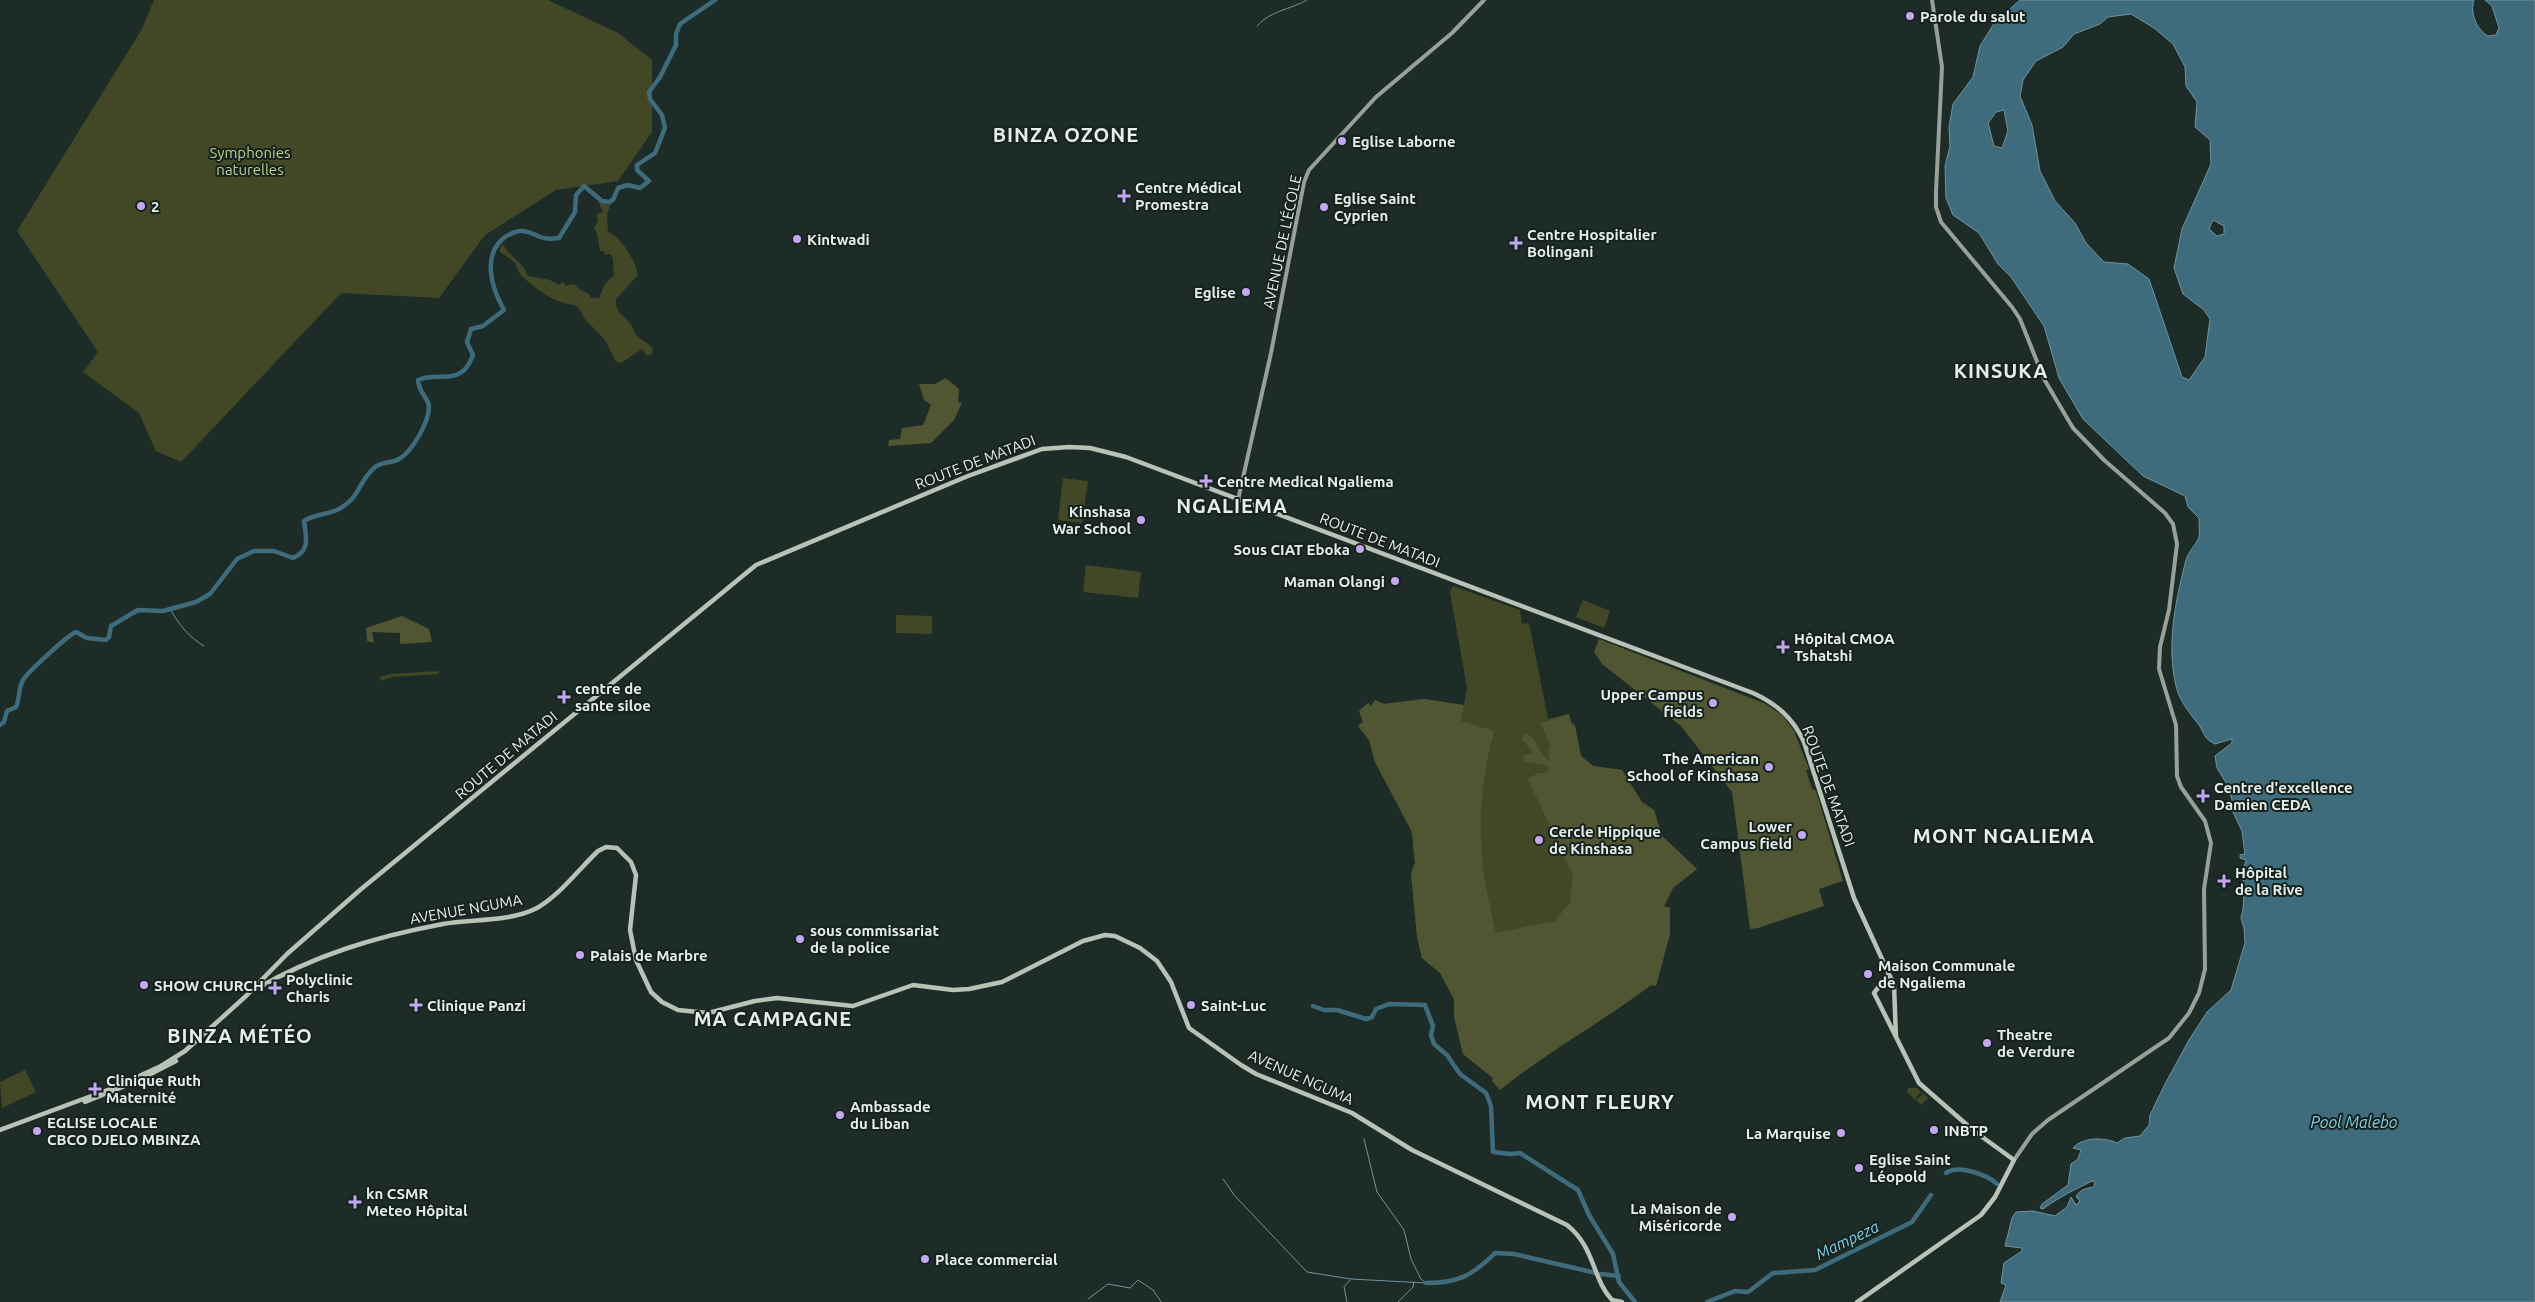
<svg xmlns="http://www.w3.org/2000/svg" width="2535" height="1302" font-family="Ubuntu,sans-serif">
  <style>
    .green { fill: #424825 }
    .forest { fill: #505631 }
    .water { fill: #3e6c7c; stroke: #70939d; fill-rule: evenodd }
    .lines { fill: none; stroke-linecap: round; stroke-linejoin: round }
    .stream { stroke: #70939d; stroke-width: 1 }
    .river { stroke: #3e6c7c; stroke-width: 4.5 }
    .secondary { stroke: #99a098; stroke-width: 4 }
    .primary { stroke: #b8c2b7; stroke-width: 4.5 }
    .poi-dot { fill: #c4a7f2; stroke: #15221d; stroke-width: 2 }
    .labels { text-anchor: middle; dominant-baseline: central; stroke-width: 4; stroke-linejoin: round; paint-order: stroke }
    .poi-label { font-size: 15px; font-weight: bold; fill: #e5eeeb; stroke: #15221d; text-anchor: start }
    .park-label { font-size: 15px; fill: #c2ce8d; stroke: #15221d }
    .street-label { font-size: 15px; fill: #e5eeeb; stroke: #15221d }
    .water-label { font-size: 16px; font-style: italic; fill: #80cfea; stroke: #15221d }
    .district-label { font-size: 20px; font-weight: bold; letter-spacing: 1px; fill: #e5eeeb; stroke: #15221d }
  </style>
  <rect width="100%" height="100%" fill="#1e2c27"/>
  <path class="green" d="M154 0H548L618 33 652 60V132L618 181 556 190 485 235 439 298 341 293 181 462 156 451 139 413 83 372 98 352 17 231 142 29Z
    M598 201 607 205 611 204 607 214 608 232C619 234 637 263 638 275L616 299C613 314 633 319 635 334L653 348 652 354 647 356 642 349 621 363 616 362 605 340 584 318 581 311 575 305C556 304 535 289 521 275 518 272 517 265 514 262 510 258 504 255 500 252V247L503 245C511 257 523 263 528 276L550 280 559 285 563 282 566 286 574 284 580 290 588 293 591 298H599L605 284 614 275 613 258 610 254H604V251H600L597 233 594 228 598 221 597 214 603 212Z
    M1063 478 1088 481 1082 523 1058 520Z
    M1086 565 1141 572 1138 598 1083 592Z
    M1453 586 1520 610 1522 624 1529 623 1548 719 1569 714 1571 722 1575 726 1581 756 1593 766 1622 770 1642 802 1654 810 1662 836 1697 869 1673 888 1664 906 1670 908V934L1656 986 1651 985C1602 1022 1548 1051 1500 1090L1492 1081 1493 1078 1463 1054 1454 1017V999L1440 973 1422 958 1417 937 1411 873 1415 863 1412 832 1375 762 1369 740 1358 726 1363 722 1359 711 1368 703 1371 706 1375 700 1384 704 1424 699 1464 705 1467 688 1450 592Z
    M1583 600 1610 611 1604 628 1576 617Z
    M896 615 932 616V634L896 633Z
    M438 671 439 674 392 677 381 681 380 677 391 674Z
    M25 1070 36 1092 2 1108 0 1082Z
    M1908 1088H1917L1928 1098 1921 1105 1916 1100 1923 1094 1920 1092 1915 1100 1907 1092Z"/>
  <path class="forest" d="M946 378 959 389 958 402 962 403 954 420 931 443 888 446 889 440 900 439 902 428 923 425 931 405 924 400 919 384H935Z
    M402 616 429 629 432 642 400 644V633L372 632 374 643 367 641 366 628Z
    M1599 639 1766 704 1783 716 1794 731 1809 769 1806 770 1812 789 1816 791 1843 881 1819 889 1824 906 1758 928 1750 929 1732 792 1681 726 1602 664 1594 652Z
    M1424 699 1464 705 1461 721 1494 731C1475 806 1477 858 1496 933L1555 921 1570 902 1573 876 1528 779 1538 773H1546L1549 769 1546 765 1525 762 1523 756 1533 752 1522 740 1524 735 1528 734C1538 741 1539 755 1550 761L1548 750 1550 744 1541 723 1569 714 1571 722 1575 726 1581 756 1593 766 1622 770 1642 802 1654 810 1662 836 1697 869 1673 888 1664 906 1670 908V934L1656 986 1651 985C1602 1022 1548 1051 1500 1090L1492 1081 1493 1078 1463 1054 1454 1017V999L1440 973 1422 958 1417 937 1411 873 1415 863 1412 832 1375 762 1369 740 1358 726 1363 722 1359 711 1368 703 1371 706 1375 700 1384 704Z"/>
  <path class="water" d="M2020 0H2474C2470 13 2476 29 2488 36L2496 35 2499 28 2492 6 2485 0H2535V1302H2000L2006 1285 2001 1283 2004 1263 2022 1251V1248L2005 1246 2012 1218 2016 1212 2033 1211 2055 1216 2067 1207 2071 1197 2076 1205 2080 1201 2076 1197C2079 1190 2086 1188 2094 1187L2095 1182 2092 1181C2076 1189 2059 1197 2043 1209L2040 1208 2042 1204 2068 1185 2071 1164 2078 1159 2081 1150 2073 1148C2082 1137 2105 1137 2117 1143L2125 1138 2140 1136 2149 1125 2150 1115 2165 1084 2189 1040 2207 1012 2231 990 2245 943 2244 928 2241 918C2247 900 2240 877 2246 860L2240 858V855L2245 854 2242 831 2229 804 2232 800 2228 786 2217 768 2215 756 2232 743V739L2215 744C2203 738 2205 734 2199 725 2191 715 2183 705 2178 693 2165 651 2175 602 2186 560 2188 552 2196 545 2199 537 2200 532 2199 524 2199 518L2188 507 2185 496 2143 476 2083 419 2059 378 2044 326 2011 277 1998 264 1979 233 1953 215 1946 198 1945 166 1950 146 1949 127 1953 104 1973 77 1980 46 1995 22ZM2131 14 2154 28 2173 44 2185 67 2186 86 2197 102 2195 127 2210 140 2211 164 2182 229 2174 268 2183 294 2204 310 2210 319 2205 357 2189 380 2182 377 2149 279 2128 264 2104 262 2086 243 2075 223 2055 201 2040 171 2032 125 2020 96 2023 80 2036 61 2063 47 2074 34 2100 24 2108 17ZM2004 110 2008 131 2002 148 1994 146 1988 123 1996 112ZM2213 220 2224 226V234L2217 236 2209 229Z"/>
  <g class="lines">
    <path class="stream" d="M1257 26C1271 10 1290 10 1307 0
      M171 610C177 623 191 639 204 646
      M1364 1139 1377 1192 1404 1230 1411 1259 1421 1279 1425 1282
      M1223 1179 1235 1196 1307 1272 1351 1279 1426 1283
      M1088 1299 1108 1284 1130 1288 1138 1280 1153 1290 1161 1302
      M1347 1302 1344 1287 1350 1280
      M1398 1302 1413 1287 1414 1282"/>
    <path class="river" d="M0 725 4 722 7 711 16 707C20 698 18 689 23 680 27 673 69 634 76 632L87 638 106 640 109 637 111 626 138 610 163 611 196 602 210 594 237 559 254 551H274L293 558C311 550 306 537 304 521 314 514 326 515 337 510 361 498 357 483 374 468 381 461 391 464 399 459 412 452 429 422 429 407 429 398 419 394 418 380 440 371 461 388 473 355L467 342 471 329 483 326 504 310C492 289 481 255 505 237 510 234 516 230 523 231 538 233 538 241 559 238L575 212 576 195 584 186 602 201 609 202 613 200 618 188 628 185 640 188 649 181 637 170V165L655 153 665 128 662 115 650 99 649 92 660 77 676 45V34L680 24 715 0
      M1313 1006 1324 1010H1337L1366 1019 1372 1017 1376 1009 1389 1004 1425 1005 1433 1026 1431 1035 1434 1044 1447 1055 1460 1074 1486 1093 1491 1106 1493 1152 1511 1154 1520 1153 1578 1190 1589 1215 1613 1254 1619 1282 1635 1302
      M1946 1173C1958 1164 1988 1175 1997 1184
      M1601 1274 1619 1276
      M1426 1283C1458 1283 1472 1276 1495 1253L1514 1254 1596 1273
      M1707 1302 1735 1291 1748 1292 1773 1273 1815 1270 1912 1222 1931 1195"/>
    <path class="secondary" d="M1932 0 1942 67 1936 191V207L1941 222 2012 307 2020 319 2044 379 2073 428 2104 460 2165 513 2173 524 2177 544 2169 610 2160 647 2159 669 2176 725 2177 776 2181 787 2205 821 2211 843 2204 889 2205 969 2199 993 2189 1013 2169 1038 2048 1120 2032 1134 2014 1160
      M1238 500 1271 353 1304 182 1309 170 1376 97 1452 33 1484 0"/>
    <path class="primary" d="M254 990C315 955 374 937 443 924 473 919 510 922 537 908 560 895 579 869 598 851L606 847 617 848 631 862 636 875 630 930 636 960 651 992 662 1002 678 1010 708 1013 755 1001 777 998 853 1006 913 985 953 990 969 989 1002 982 1083 941 1105 935 1115 936 1140 948 1157 961 1171 982 1189 1028 1241 1065 1256 1074 1352 1113 1412 1150 1567 1225C1596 1248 1592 1281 1614 1302
      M85 1102 135 1082 176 1061
      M0 1130 113 1088 161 1066 185 1051 246 996 287 954 360 890 756 565 968 476 1042 449 1069 447 1090 448 1126 457 1753 693C1777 704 1793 718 1804 742L1854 898 1894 985 1896 1037
      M1612 1300 1622 1302
      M1857 1302 1981 1215 1995 1197 2014 1160 1974 1131 1919 1083 1874 993 1888 975"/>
  </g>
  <g class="poi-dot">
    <circle cx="1910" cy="16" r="5"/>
    <circle cx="1342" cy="141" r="5"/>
    <path d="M1121.5 188.5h5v5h5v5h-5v5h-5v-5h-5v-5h5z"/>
    <circle cx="141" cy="206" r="5"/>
    <circle cx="1324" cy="207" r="5"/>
    <circle cx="797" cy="239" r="5"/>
    <path d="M1513.5 235.5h5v5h5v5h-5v5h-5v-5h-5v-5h5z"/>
    <circle cx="1246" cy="292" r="5"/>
    <path d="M1203.5 473.5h5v5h5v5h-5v5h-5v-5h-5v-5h5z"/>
    <circle cx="1141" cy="520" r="5"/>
    <circle cx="1360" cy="549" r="5"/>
    <circle cx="1395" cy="581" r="5"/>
    <path d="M1780.5 639.5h5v5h5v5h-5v5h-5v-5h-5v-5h5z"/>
    <path d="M561.5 689.5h5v5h5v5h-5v5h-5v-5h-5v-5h5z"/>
    <circle cx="1713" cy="703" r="5"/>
    <circle cx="1769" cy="767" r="5"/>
    <path d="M2200.5 788.5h5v5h5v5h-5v5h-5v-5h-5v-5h5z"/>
    <circle cx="1802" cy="835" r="5"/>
    <circle cx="1539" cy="840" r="5"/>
    <path d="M2221.5 873.5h5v5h5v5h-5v5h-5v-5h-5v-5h5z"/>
    <circle cx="800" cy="939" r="5"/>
    <circle cx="580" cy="955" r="5"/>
    <circle cx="1868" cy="974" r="5"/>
    <circle cx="144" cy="985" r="5"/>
    <path d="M272.5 980.5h5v5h5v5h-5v5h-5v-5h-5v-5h5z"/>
    <path d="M413.5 997.5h5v5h5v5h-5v5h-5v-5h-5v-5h5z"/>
    <circle cx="1191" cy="1005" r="5"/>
    <circle cx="1987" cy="1043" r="5"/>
    <path d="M92.5 1081.5h5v5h5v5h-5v5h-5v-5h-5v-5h5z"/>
    <circle cx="840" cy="1115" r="5"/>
    <circle cx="1934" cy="1130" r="5"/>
    <circle cx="37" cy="1131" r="5"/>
    <circle cx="1841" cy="1133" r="5"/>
    <circle cx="1859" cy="1168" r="5"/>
    <path d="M352.5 1194.5h5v5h5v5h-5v5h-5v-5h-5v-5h5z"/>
    <circle cx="1732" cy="1217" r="5"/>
    <circle cx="925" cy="1259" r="5"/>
  </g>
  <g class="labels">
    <g class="poi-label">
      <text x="1920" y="16">Parole du salut</text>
      <text x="1352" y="141">Eglise Laborne</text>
      <text x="1135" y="187">Centre Médical<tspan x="1135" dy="17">Promestra</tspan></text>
      <text x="1334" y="198">Eglise Saint<tspan x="1334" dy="17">Cyprien</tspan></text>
      <text x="151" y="206">2</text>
      <text x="1527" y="234">Centre Hospitalier<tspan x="1527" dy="17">Bolingani</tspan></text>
      <text x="807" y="239">Kintwadi</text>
      <text x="1236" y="292" text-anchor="end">Eglise</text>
      <text x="1217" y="481">Centre Medical Ngaliema</text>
      <text x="1131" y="511" text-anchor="end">Kinshasa<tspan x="1131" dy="17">War School</tspan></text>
      <text x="1350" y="549" text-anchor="end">Sous CIAT Eboka</text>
      <text x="1385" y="581" text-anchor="end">Maman Olangi</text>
      <text x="1794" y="638">Hôpital CMOA<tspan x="1794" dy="17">Tshatshi</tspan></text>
      <text x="575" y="688">centre de<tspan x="575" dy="17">sante siloe</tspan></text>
      <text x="1703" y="694" text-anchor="end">Upper Campus<tspan x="1703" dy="17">fields</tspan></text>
      <text x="1759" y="758" text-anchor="end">The American<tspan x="1759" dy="17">School of Kinshasa</tspan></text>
      <text x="2214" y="787">Centre d'excellence<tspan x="2214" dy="17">Damien CEDA</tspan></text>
      <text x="1792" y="826" text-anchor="end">Lower<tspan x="1792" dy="17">Campus field</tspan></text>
      <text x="1549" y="831">Cercle Hippique<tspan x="1549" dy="17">de Kinshasa</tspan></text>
      <text x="2235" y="872">Hôpital<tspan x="2235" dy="17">de la Rive</tspan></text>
      <text x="810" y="930">sous commissariat<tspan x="810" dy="17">de la police</tspan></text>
      <text x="590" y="955">Palais de Marbre</text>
      <text x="1878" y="965">Maison Communale<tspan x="1878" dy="17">de Ngaliema</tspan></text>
      <text x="286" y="979">Polyclinic<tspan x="286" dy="17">Charis</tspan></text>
      <text x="154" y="985">SHOW CHURCH</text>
      <text x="427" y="1005">Clinique Panzi</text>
      <text x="1201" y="1005">Saint-Luc</text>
      <text x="1997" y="1034">Theatre<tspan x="1997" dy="17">de Verdure</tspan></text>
      <text x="106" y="1080">Clinique Ruth<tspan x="106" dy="17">Maternité</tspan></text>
      <text x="850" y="1106">Ambassade<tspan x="850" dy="17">du Liban</tspan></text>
      <text x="47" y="1122">EGLISE LOCALE<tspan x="47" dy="17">CBCO DJELO MBINZA</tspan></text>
      <text x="1944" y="1130">INBTP</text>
      <text x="1831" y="1133" text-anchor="end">La Marquise</text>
      <text x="1869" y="1159">Eglise Saint<tspan x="1869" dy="17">Léopold</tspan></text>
      <text x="366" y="1193">kn CSMR<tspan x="366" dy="17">Meteo Hôpital</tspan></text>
      <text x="1722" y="1208" text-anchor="end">La Maison de<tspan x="1722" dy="17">Miséricorde</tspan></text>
      <text x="935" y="1259">Place commercial</text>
    </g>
    <g class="park-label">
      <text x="250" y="152">Symphonies<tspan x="250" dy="17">naturelles</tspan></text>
    </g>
    <g class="street-label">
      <text transform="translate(1282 242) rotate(-78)">AVENUE DE L'ÉCOLE</text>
      <text transform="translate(975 462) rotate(-21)">ROUTE DE MATADI</text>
      <text transform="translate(1380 540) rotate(21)">ROUTE DE MATADI</text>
      <text transform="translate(506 755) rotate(-40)">ROUTE DE MATADI</text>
      <text transform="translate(1829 786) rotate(70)">ROUTE DE MATADI</text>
      <text transform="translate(466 909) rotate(-10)">AVENUE NGUMA</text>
      <text transform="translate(1301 1077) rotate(24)">AVENUE NGUMA</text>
    </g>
    <g class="water-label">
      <text x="2354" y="1122">Pool Malebo</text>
      <text transform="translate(1847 1240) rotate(-26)">Mampeza</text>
    </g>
    <g class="district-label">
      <text x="1066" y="134">BINZA OZONE</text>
      <text x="2001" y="370">KINSUKA</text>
      <text x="1232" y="505">NGALIEMA</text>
      <text x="2004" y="835">MONT NGALIEMA</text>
      <text x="773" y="1018">MA CAMPAGNE</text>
      <text x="240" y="1035">BINZA MÉTÉO</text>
      <text x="1600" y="1101">MONT FLEURY</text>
    </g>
  </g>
</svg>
